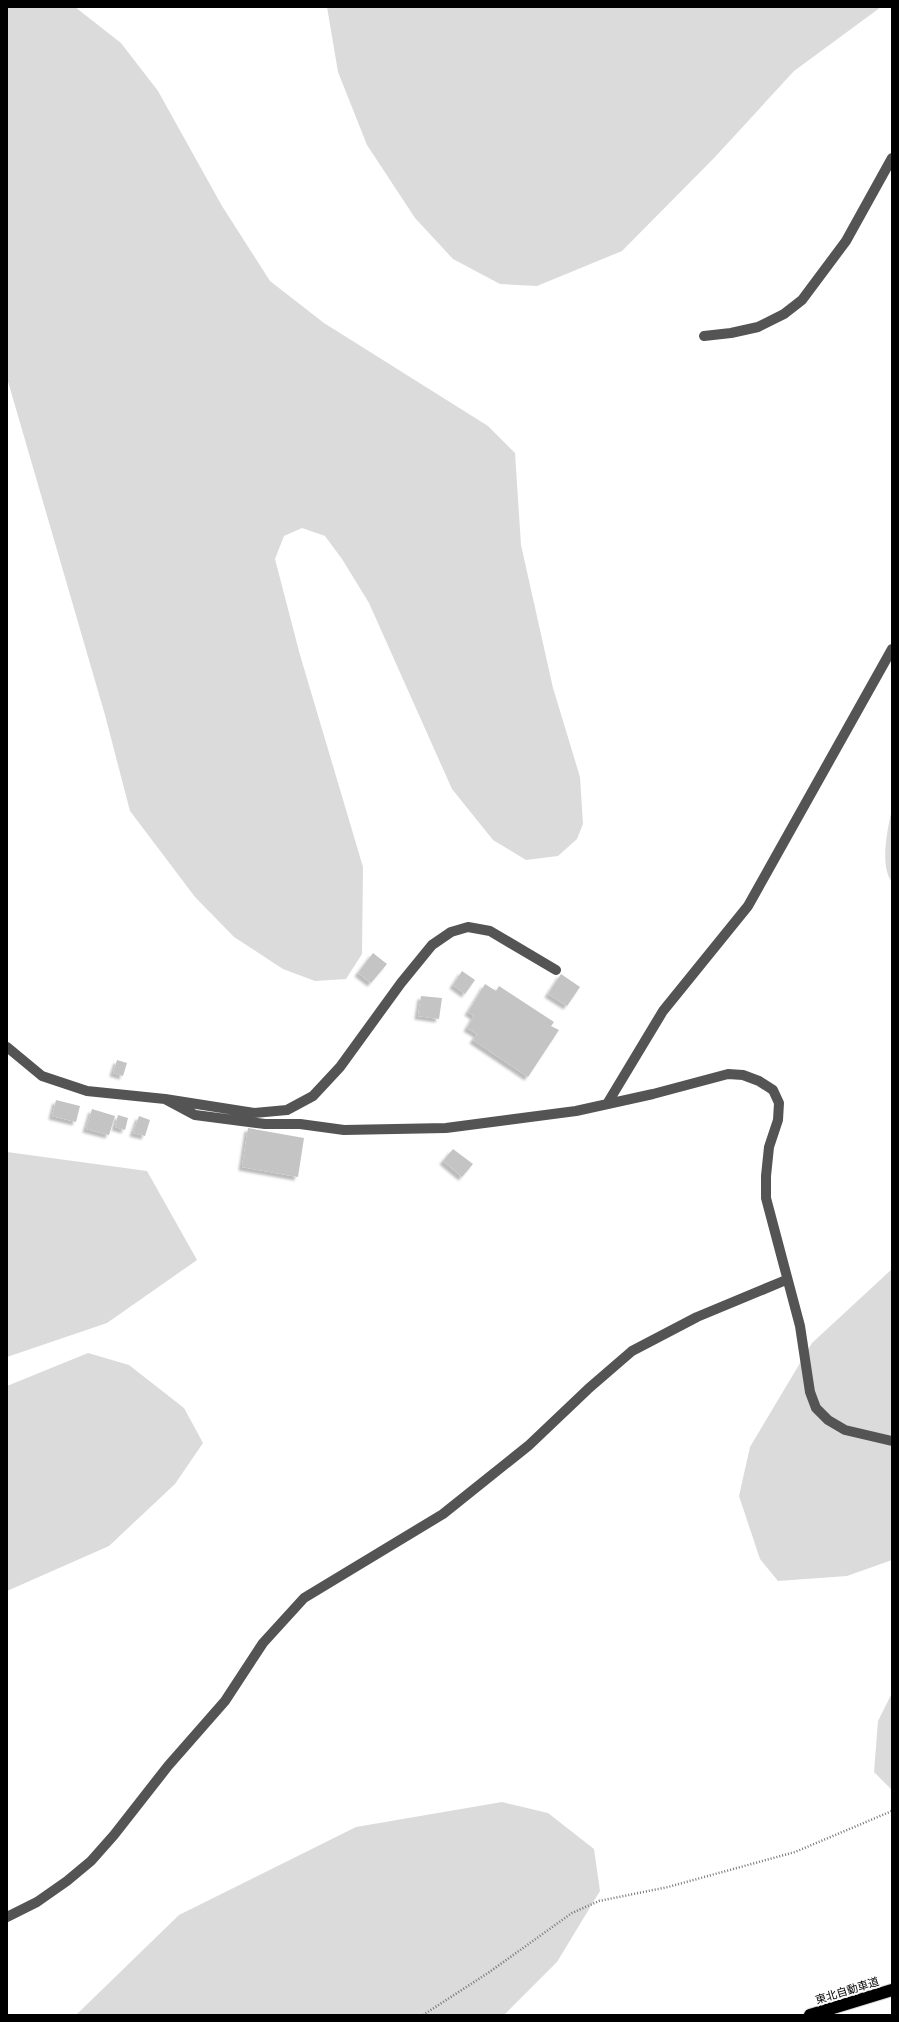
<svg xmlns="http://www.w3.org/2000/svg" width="899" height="2022" font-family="Barlow,'Noto Sans JP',sans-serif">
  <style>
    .green { fill: #dbdbdb }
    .building { fill: #c4c4c4; filter: url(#shadow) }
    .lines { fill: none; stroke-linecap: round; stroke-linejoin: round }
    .highway-casing { stroke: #dbdbdb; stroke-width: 14 }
    .path { stroke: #767676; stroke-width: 2.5; stroke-dasharray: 1 2; stroke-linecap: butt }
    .minor { stroke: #545454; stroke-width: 10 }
    .highway { stroke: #000; stroke-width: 12 }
    .labels { text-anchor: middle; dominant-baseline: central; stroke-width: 4; stroke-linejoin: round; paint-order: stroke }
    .street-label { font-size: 11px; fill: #000; stroke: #fff }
  </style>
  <defs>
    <filter id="shadow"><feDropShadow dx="-3.5" dy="3.5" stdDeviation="1" flood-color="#0004"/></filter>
  </defs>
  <rect width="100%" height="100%" fill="#fff"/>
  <path class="green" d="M7 7H75L121 43 158 91 222 206 270 281 324 323 488 426 515 453 521 545 553 688 580 777 583 824 577 839 558 856 526 860 493 840 452 789 369 603 342 559 325 536 302 528 284 536 275 559 300 655 363 867 362 954 346 979 315 981 283 969 234 937 195 897 130 811 105 715 7 378Z
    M327 7H881L794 71 715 157 622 251 537 286 500 284 453 259 415 218 367 145 338 72Z
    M892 809V882C879 866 888 827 892 809Z
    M7 1152 147 1171 197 1260 107 1323 7 1357Z
    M892 1269V1560L847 1576 778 1581 760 1559 739 1496 750 1447 812 1343Z
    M88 1353 129 1365 184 1408 203 1443 175 1484 109 1546 7 1591V1386Z
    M892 1693V1790L874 1772 878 1721Z
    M502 1802 548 1813 594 1849 600 1891 557 1962 504 2015H76L179 1915 356 1827Z"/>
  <path class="building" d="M373 953 387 964 371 983 358 973Z
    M462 971 475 980 465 994 453 985Z
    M561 974 580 987 567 1006 548 994Z
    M485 984 496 991 499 986 554 1022 551 1026 559 1030 528 1077 473 1040 477 1034 467 1028 474 1016 468 1012Z
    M421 996 442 998 439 1019 418 1016Z
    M117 1060 127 1063 123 1076 113 1073Z
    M56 1100 80 1106 76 1122 52 1116Z
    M92 1109 115 1116 109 1135 86 1129Z
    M118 1115 128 1118 125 1130 115 1127Z
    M139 1116 150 1120 145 1136 133 1133Z
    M248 1128 304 1138 298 1177 242 1167Z
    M453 1149 473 1164 462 1177 443 1161Z"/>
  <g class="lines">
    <defs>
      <path id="highway" d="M810 2015 892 1990"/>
    </defs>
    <use href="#highway" class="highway-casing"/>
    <path class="path" d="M423 2015 488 1973 572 1913 599 1901 668 1887 795 1852 892 1811"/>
    <path class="minor" d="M704 336 731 333 758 327 784 314 802 300 846 241 892 158
      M7 1047 42 1076 87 1091 165 1099 254 1113 287 1110 313 1096 340 1067 401 983 432 945 451 932 468 927 490 931 556 970
      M165 1099 195 1115 265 1124H300L344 1130 446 1128 576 1111 653 1094 728 1074 743 1075 759 1081 773 1090 779 1103 778 1120 769 1147 766 1176V1198L800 1326 810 1392 816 1408 828 1420 845 1430 892 1441
      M607 1104 663 1011 748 906 892 649
      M7 1917 37 1902 67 1881 91 1861 114 1835 168 1766 225 1701 263 1643 304 1598 443 1514 528 1446 588 1389 632 1351 697 1317 786 1280"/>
    <use href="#highway" class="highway"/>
  </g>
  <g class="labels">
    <g class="street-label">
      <text transform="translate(847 1990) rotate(-17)">東北自動車道</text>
    </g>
  </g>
  <rect width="899" height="2022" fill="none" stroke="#000000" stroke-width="16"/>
</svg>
